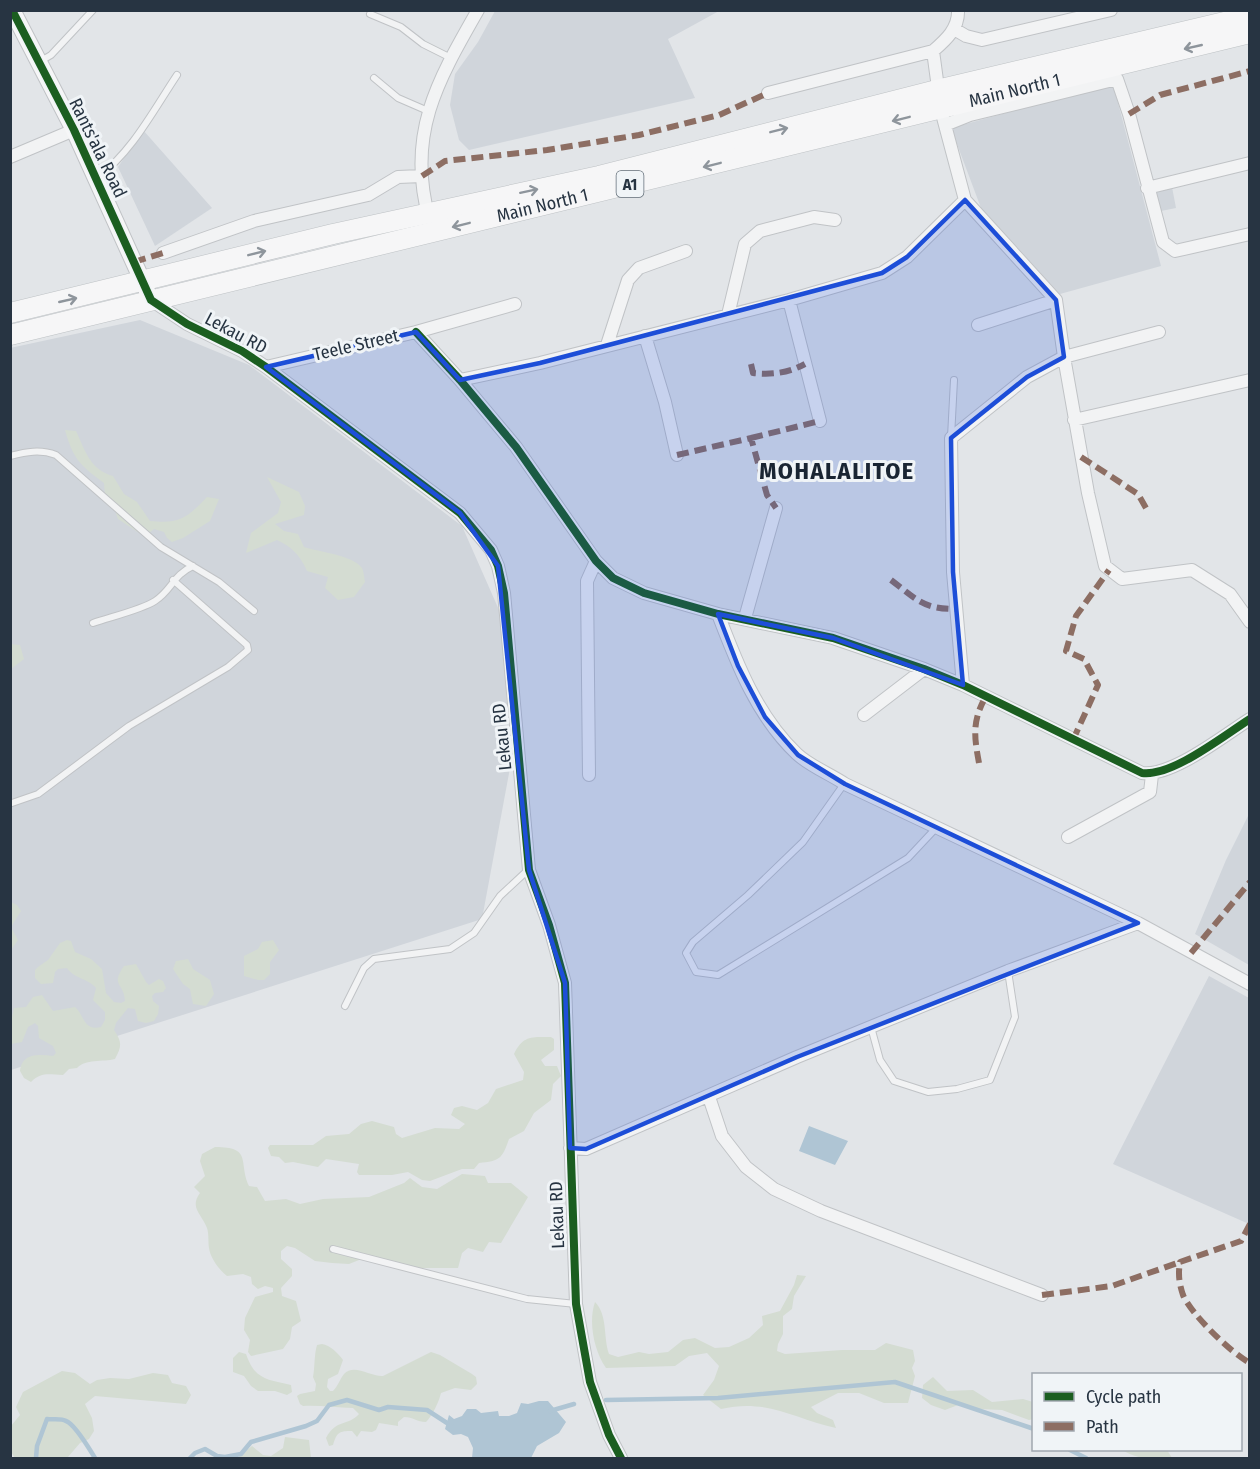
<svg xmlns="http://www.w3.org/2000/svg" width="1260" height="1469" font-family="'Fira Sans Condensed',sans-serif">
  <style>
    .built { fill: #d0d5db }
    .green { fill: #d4dcd2 }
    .water { fill: #afc5d4 }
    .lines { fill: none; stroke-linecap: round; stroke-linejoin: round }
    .stream { stroke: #afc5d4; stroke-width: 4.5 }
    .lane-casing { stroke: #c0c3c6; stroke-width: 8 }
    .street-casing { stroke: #c0c3c6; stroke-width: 14 }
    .secondary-casing { stroke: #c0c3c6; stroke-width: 18 }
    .primary-casing { stroke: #bec2c5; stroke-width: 21 }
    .lane { stroke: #f2f3f4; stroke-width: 6 }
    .street { stroke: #f2f3f4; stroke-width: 12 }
    .secondary { stroke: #f6f6f7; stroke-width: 16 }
    .primary { stroke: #f6f6f7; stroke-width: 20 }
    .quiet { stroke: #8d6e63; stroke-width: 6; stroke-dasharray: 12 6; stroke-linecap: butt }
    .cycleway-casing { stroke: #f0f4f7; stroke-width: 11 }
    .cycleway { stroke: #1b5e20; stroke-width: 8 }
    .oneway { stroke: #8e959c }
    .marked { fill: #1d4ed8; fill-opacity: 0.2; stroke: #1d4ed8; stroke-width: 4.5; stroke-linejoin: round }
    .labels { text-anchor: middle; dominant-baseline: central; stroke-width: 6; stroke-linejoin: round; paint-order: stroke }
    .shield { fill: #f0f4f7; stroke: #636e78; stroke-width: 1.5 }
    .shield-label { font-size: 16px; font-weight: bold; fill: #273442 }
    .street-label { font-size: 18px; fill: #273442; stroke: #f0f4f7 }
    .district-label { font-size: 24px; font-weight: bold; letter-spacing: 1.5px; fill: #1a2533; stroke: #f0f4f7 }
  </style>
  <rect width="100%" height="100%" fill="#e2e5e8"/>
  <path class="built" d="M495 11V10L719 11 668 39 695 98 469 150 459 140 450 105 455 74 478 42Z
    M1113 84 1161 266 1060 294 981 208 951 128Z
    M143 130 212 208 155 246 118 167Z
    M1172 187 1176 208 1156 212 1152 192Z
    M140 320 249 365 462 526 503 619 510 768 482 919 11 1070 10 348Z
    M1249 814 1250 965H1249L1195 934 1226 860Z
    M1209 976 1249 998V1224L1113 1164Z"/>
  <path class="green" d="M65 430 76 431C85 450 90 470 113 476L124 494 137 502 150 521C180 524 187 518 207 497L219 499 210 521 183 538 172 542 167 538 164 532 154 529 148 534 139 533 118 519 114 508 105 496 104 483C80 465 73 459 65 430Z
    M267 477 299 492 305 506 304 515 275 524 284 531 298 534 304 547C319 552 353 555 362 568 364 572 364 578 365 582L354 597 338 600 325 588 328 577 307 571C300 555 292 547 277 540L246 553 251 533 278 513 281 502Z
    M10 644 20 645 24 659 11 669Z
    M11 902 17 905 21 911 11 927 18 940 11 950Z
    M67 940 71 941 75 952 91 959 102 969 106 993 114 1002 121 1003 125 1001C124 982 110 986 124 966L136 964 146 982 149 985 159 979 163 981 166 988 163 992 155 993 152 996 153 1001 159 1006 158 1014 154 1021 146 1023 138 1021 135 1009 128 1008 116 1023 114 1030C122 1042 122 1046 115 1059 103 1062 85 1059 77 1068L69 1069 63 1075C50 1075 42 1071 31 1082L24 1078 20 1071C22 1053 38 1054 53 1056L56 1053 53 1046 39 1038 38 1026 35 1023 28 1027 22 1042 11 1044V1022L14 1008 26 1007 33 997 42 995 53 1011 75 1007C85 1016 83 1031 101 1027L105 1020V1012L93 1000 96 988C88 978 74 979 67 968L58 969 55 972 53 983 41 984 35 978V970L38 967 48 960 60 943Z
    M273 940 279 950 270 962V974L264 980H258L244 976V956L258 949 262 942Z
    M188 959 193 969 210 980 214 994 206 1006 193 1004 190 989 183 984 173 969 176 961Z
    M551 1037 554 1039V1050L541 1060 545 1066H557L561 1076 553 1084 551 1100 534 1113 524 1131 509 1139C502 1159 500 1161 479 1163L474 1169H462L430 1181 422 1180 408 1172 392 1175H359L357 1172 359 1164 326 1159 318 1167 293 1162 285 1163 279 1157 271 1156 268 1148 270 1145H313L326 1136 349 1134 361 1124 372 1121 394 1127 396 1134 402 1138 435 1128 459 1129 465 1124 451 1115 454 1108 462 1106 477 1110 488 1103 496 1089 523 1080 524 1072 514 1054C523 1035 532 1037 551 1037Z
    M215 1147C253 1147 238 1162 249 1186L257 1187 265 1201 286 1199 300 1204 323 1199 369 1197 404 1183 410 1178 422 1187 437 1189 462 1174 485 1176 488 1183H511L528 1197 501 1243 489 1242 483 1252 468 1248 462 1253 458 1268H419L364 1258 349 1264 332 1263 315 1261 295 1248 287 1246 281 1251V1259L292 1269V1276L281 1288 282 1296 296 1301 301 1321 292 1327 290 1339 283 1349 251 1356 248 1352 250 1340 244 1330 245 1318 255 1297 273 1292V1288L265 1286 258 1289 252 1284 251 1277 243 1274 227 1276C219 1270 210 1257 209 1248 208 1241 209 1234 207 1228 202 1214 189 1208 200 1193L194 1187 205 1176 200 1161 202 1154Z
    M797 1275 806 1276 794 1296 792 1309 783 1316V1334L778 1344 777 1351 785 1354 842 1350H875L886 1343 913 1350 915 1361 912 1368 915 1376 908 1403H884L859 1393H838L811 1407 817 1413 833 1420 836 1428C794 1419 767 1398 721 1409L703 1395 714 1380 719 1366 707 1353 689 1356 675 1366 606 1368C594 1351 588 1322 595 1302 608 1315 603 1337 609 1354L618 1357 639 1352 649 1354 668 1352 683 1340 695 1338 715 1348 729 1347 749 1338 763 1325 762 1316 780 1311 794 1285Z
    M322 1344C330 1345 338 1353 343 1360L338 1374 328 1379 327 1387 330 1391H333C338 1386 340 1379 344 1374 354 1363 371 1377 383 1376L431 1352 440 1355 472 1374 476 1377 477 1384 471 1390 455 1388 441 1393C439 1402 432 1416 426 1422 417 1422 413 1417 404 1417L398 1422V1426L379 1423 376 1430 372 1432 361 1431 357 1437 352 1431C339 1431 337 1432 333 1445L329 1446 326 1438C337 1418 347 1427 359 1414L353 1408C336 1408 320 1405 303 1406L300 1404 297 1396 300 1394 315 1391 316 1384 313 1377C315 1367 314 1355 317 1345Z
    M239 1352 246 1354C255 1380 267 1379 291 1385L292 1392 287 1395 275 1391H258L251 1386 244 1376 233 1372V1358Z
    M62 1371 75 1373 90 1384 97 1380 110 1378 129 1379 153 1373 168 1375 172 1383 186 1386 191 1395 186 1404 95 1396 85 1404 92 1418 94 1431 89 1439 80 1443 68 1457 15 1458 11 1452V1426L20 1415 16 1407 23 1392Z
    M933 1377 947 1391 973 1390 992 1402 1023 1399 1033 1402V1419L1029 1420 1002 1410 980 1409 958 1405 945 1410 931 1405 922 1398 923 1385Z
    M285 1437 309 1440 311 1458H237L252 1446 263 1455 271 1456 283 1448Z
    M1122 1450H1167L1172 1458C1154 1459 1138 1460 1122 1450Z"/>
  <path class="water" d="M809 1126 848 1141 835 1165 799 1151Z
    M539 1401H548L566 1422 559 1433 537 1446 531 1458H472L473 1448 468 1437 461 1434 453 1435 445 1429 449 1415 454 1419 462 1416 467 1409H476L481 1413 498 1411 499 1416H509L517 1413 521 1403 528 1404Z"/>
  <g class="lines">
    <path class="stream" d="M606 1400 718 1398 895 1382 1034 1429
      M550 1411 574 1404
      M1070 1450 1086 1458
      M36 1458 37 1446 47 1419C53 1420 61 1418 66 1421 75 1424 90 1450 95 1458
      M190 1458 195 1453 205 1449 217 1456 225 1457 241 1454 251 1442 306 1426 317 1421 329 1405 347 1400 379 1410 388 1407 427 1410 447 1423H452"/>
    <defs>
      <path id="lane" d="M370 14 401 27 423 44 451 58
        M39 62 51 55 93 10
        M374 78 398 98 428 111
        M97 178C132 152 153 111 177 75
        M951 437 954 380
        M10 456C26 452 40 449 56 455L161 547 219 582 254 611
        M93 623C110 617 141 610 155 601 172 590 173 575 193 566
        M844 784 803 842 748 895 693 942 686 953 696 972 718 975 908 858 937 827
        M12 803 38 794 129 726 228 667 248 650 247 645 173 580
        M345 1006 364 968 374 959 450 949 474 933 500 896 528 870
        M871 1027 880 1060 894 1081 928 1092 957 1089 990 1080 1015 1017 1008 971
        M333 1249 527 1299 576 1304"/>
      <path id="street" d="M958 10C959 28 946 40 933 51L941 110 965 200 1056 300 1064 357 1027 377 951 438 953 572 963 685
        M954 29 966 36 982 40 1111 10
        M768 93 933 51
        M945 125 970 115 1117 79 1129 114 1163 242 1175 251 1250 234
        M10 157 74 130
        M1147 188 1250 163
        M429 218C406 134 438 80 478 10
        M163 253 254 221 368 195 398 177 422 176
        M151 300 187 324 242 351 266 367 460 513 491 550 498 566 504 593 529 870 549 925 565 983 576 1304 590 1382 609 1435 621 1458
        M789 300 820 421
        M728 315 745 244 760 231 814 217 835 220
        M978 325 1056 300
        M416 332 460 380 516 447 596 561 613 578 644 593 718 614 833 638 924 669 963 685 1142 773C1172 777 1223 736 1250 719
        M1159 332 1064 357 1088 493 1105 566 1122 579 1192 570 1230 594 1250 622
        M645 336 665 402 677 455
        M607 345 628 280 639 268 686 251
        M266 367 416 332 515 304
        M460 380 540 363 789 300 882 273 907 257 965 200
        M1074 420 1250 380
        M718 614C737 664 757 716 797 754 810 766 830 774 845 784L1138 923 1250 984
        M745 618 776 508
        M864 715 924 669
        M589 775 587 581 596 561
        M1068 837 1150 792 1152 775
        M709 1097 722 1136 746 1167 774 1189 821 1211 1042 1295
        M570 1148 586 1149 797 1057 1008 971 1138 923"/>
      <path id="secondary" d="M12 10 74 130 151 300"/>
      <g id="primary">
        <path d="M10 313 333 234 599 176 937 90 1250 16"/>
        <path id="s1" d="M10 335 1250 33"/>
      </g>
    </defs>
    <use href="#lane" class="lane-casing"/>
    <use href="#street" class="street-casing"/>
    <use href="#secondary" class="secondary-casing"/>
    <use href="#primary" class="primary-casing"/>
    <use href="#lane" class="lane"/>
    <use href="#street" class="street"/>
    <use href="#secondary" class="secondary"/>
    <use href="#primary" class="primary"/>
    <path class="quiet" d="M1129 114 1160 95 1250 71
      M422 176 445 161 547 150 639 135 719 115 768 93
      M134 262 163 253
      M751 364 753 373C772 375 788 373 805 364
      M751 438 820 421
      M677 455 751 438 767 495 776 508
      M1081 457 1138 494 1146 508
      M891 580C916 599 923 609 955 609
      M1073 740 1098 685 1084 659 1066 651 1076 616 1109 570
      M979 763C974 736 972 721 986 696
      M1191 953 1250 882
      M1250 1224 1241 1241 1180 1262C1178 1274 1179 1283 1183 1295 1191 1314 1231 1353 1250 1363
      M1042 1295 1112 1286 1180 1262"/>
    <defs>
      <path id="cycleway" d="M12 10 74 130 151 300 187 324 242 351 266 367 460 513 491 550 498 566 504 593 529 870 549 925 565 983 576 1304 590 1382 609 1435 621 1458
        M416 332 460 380 516 447 596 561 613 578 644 593 718 614 833 638 924 669 963 685 1142 773C1172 777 1223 736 1250 719"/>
    </defs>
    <use href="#cycleway" class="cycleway-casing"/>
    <use href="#cycleway" class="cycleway"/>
  </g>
  <defs><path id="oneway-shaft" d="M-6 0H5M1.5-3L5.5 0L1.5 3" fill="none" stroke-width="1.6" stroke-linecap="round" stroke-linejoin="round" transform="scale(1.5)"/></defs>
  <g class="oneway">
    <use href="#oneway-shaft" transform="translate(1193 47) rotate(167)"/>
    <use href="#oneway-shaft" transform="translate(901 119) rotate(166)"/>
    <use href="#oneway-shaft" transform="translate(779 130) rotate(-14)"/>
    <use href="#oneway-shaft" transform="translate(712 165) rotate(166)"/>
    <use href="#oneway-shaft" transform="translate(529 191) rotate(-12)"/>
    <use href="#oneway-shaft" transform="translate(461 225) rotate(166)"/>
    <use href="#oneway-shaft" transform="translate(257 253) rotate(-14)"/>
    <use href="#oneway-shaft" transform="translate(68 300) rotate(-13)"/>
  </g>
  <path class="marked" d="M965 200 1056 300 1064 357 1027 377 951 438 953 572 963 685 833 638 718 614 738 666 765 717 798 755 845 784 1138 923 797 1057 586 1149 570 1148 565 983 529 870 498 566 460 513 266 367 416 332 460 380 540 363 882 273 907 257Z"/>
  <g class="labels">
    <rect class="shield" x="616.5" y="171" width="27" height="26" rx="4.5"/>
    <g class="shield-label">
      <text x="630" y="184">A1</text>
    </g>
    <g class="street-label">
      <text stroke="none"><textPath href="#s1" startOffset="1034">Main North 1</textPath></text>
      <text transform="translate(98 148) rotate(64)">Rants'ala Road</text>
      <text stroke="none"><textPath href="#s1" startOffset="548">Main North 1</textPath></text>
      <text transform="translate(236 333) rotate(28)">Lekau RD</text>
      <text transform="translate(356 345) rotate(-13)">Teele Street</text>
      <text transform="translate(502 737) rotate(-96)">Lekau RD</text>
      <text transform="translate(557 1215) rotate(-92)">Lekau RD</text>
    </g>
    <g class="district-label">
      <text x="837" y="471">MOHALALITOE</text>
    </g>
  </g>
  <rect width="1260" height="1469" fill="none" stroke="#273442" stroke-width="24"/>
  <rect x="1032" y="1373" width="210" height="78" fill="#f0f4f7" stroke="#a0a7af" stroke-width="1.5"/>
  <rect x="1044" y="1392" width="30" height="9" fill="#1b5e20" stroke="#a0a7af" stroke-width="1.5"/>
  <text x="1086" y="1403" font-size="18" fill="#273442">Cycle path</text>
  <rect x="1044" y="1422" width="30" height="9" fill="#8d6e63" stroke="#a0a7af" stroke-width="1.5"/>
  <text x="1086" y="1433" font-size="18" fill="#273442">Path</text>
</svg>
